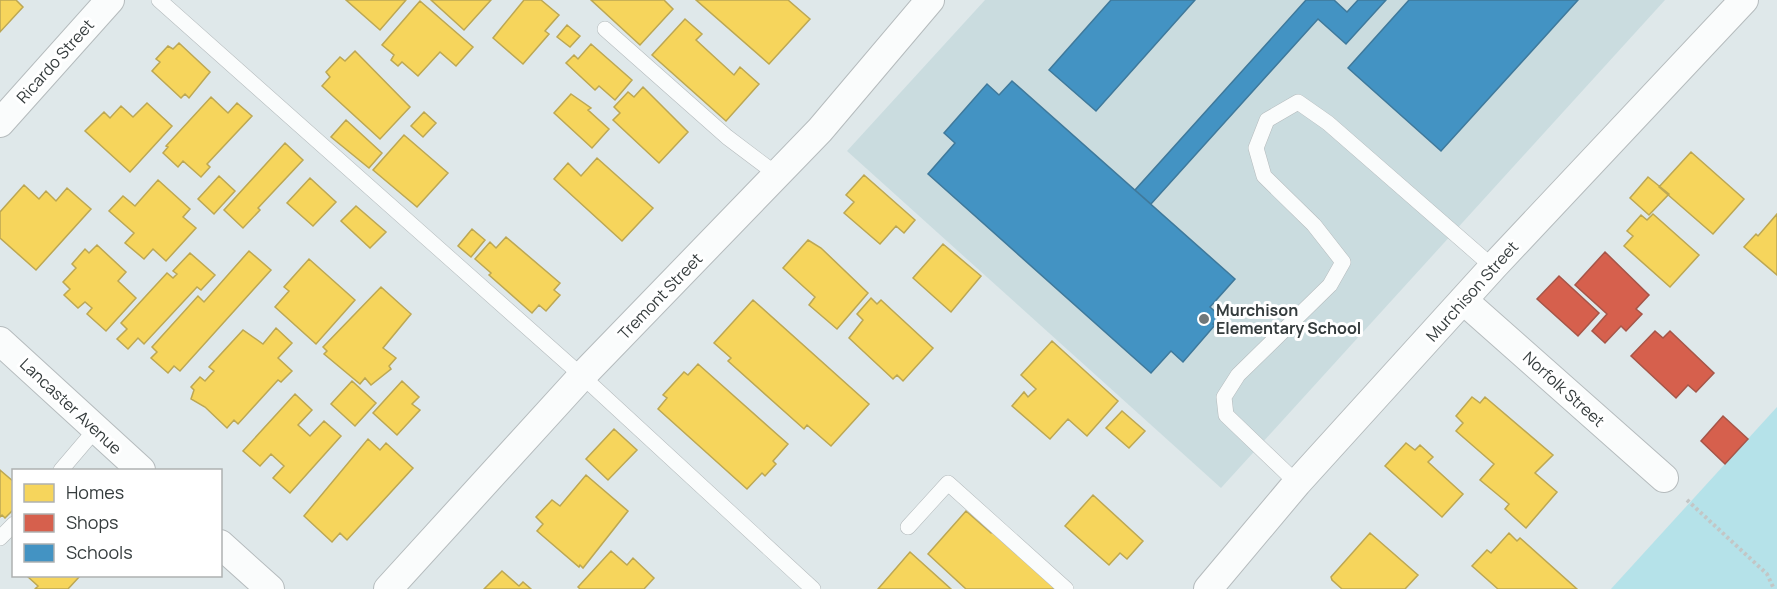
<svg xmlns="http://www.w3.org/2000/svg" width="1777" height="589" font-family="Manrope,sans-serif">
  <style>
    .built { fill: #cadcdf }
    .green { fill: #b5e2e9 }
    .homes { fill: #f6d55c; stroke: #bca753; stroke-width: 1.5 }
    .shops { fill: #d6604d; stroke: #a65548; stroke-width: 1.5 }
    .schools { fill: #4393c3; stroke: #3f799b; stroke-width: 1.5 }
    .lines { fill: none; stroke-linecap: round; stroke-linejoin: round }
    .lane-casing { stroke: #b5bbbd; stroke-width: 16 }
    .street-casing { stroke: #b5bbbd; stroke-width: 30 }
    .path { stroke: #c3c6c6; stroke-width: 4; stroke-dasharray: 3 3; stroke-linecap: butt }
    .lane { stroke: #fafcfc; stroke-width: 15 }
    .street { stroke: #fafcfc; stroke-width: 28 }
    .poi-dot { fill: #70787a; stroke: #fff; stroke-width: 2 }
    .labels { text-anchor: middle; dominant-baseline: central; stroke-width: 6; stroke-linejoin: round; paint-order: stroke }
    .street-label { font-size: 16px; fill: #353c3d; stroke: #fff }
    .poi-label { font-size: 16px; font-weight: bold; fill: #353c3d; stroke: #fff; text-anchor: start }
  </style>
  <rect width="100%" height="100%" fill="#dfe8ea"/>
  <path class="built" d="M985 0H1665L1221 488 847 151Z"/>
  <path class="green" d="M1777 407V589H1611Z"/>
  <path class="homes" d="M0 0H16L23 7 0 32Z
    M346 0H406L380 30Z
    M431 0H491L464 30Z
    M524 0H541L559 15 545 31 549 34 523 64 493 38Z
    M591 0H664L673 9 640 45Z
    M696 0H788L810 19 769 64Z
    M420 1 473 47 456 66 440 52 418 76 402 62 398 66 391 60 394 55 382 45Z
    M685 19 702 34 696 40 734 75 740 67 759 84 726 121 652 55Z
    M567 25 580 36 570 47 557 37Z
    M179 43 210 72 189 98 185 94 181 98 152 71 160 62 156 59 168 46 173 49Z
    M591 44 632 80 615 100 599 86 595 90 566 63 574 55 578 59Z
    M355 51 410 107 380 139 322 86 330 77 326 72 340 57 345 61Z
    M643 87 688 132 659 163 613 120 620 113 614 107 628 92 634 97Z
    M571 94 591 108 588 110 609 129 592 148 554 113Z
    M211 97 228 113 237 103 252 116 207 164 210 167 201 177 183 161 178 167 163 153 168 147 166 146Z
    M147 103 172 126 130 172 85 131 104 112 110 118 121 106 133 117Z
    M424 112 436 123 423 137 411 126Z
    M346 120 382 153 369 168 331 137Z
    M404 135 448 173 417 207 373 170Z
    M285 143 303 160 258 208 260 210 243 228 224 210Z
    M1691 152 1744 199 1713 234 1659 187Z
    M597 158 653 208 622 241 554 179 568 163 581 176Z
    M864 175 915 220 904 233 896 226 880 244 844 213 854 202 846 195Z
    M219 176 235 191 214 214 198 199Z
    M1648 177 1669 194 1649 215 1630 198Z
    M310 178 336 202 313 226 287 203Z
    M158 180 190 209 183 217 196 228 166 261 153 249 144 259 125 243 134 233 109 211 123 196 135 206Z
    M24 185 39 199 46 191 56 201 67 188 91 209 36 270 0 238V212Z
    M356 206 386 232 370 248 341 221Z
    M1653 214 1699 255 1670 287 1624 246 1633 236 1627 231 1641 215 1647 220Z
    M1777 214V275L1744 247 1756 234 1758 236Z
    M472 229 485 240 471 257 458 246Z
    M506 237 560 283 554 290 560 295 546 311 539 305 532 313 489 275 491 273 475 259 490 242 496 248Z
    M808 240 821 248 868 293 837 329 809 305 815 297 783 268Z
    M943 244 981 276 951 312 913 278Z
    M97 245 126 272 118 281 136 298 106 331 87 314 92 308 85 302 78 308 64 295 70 289 63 282 76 268 72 264 85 249 89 253Z
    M249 251 271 270 180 371 174 366 168 373 151 358 157 352 152 347 198 296 204 302Z
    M190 253 215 275 201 290 197 287 144 344 138 338 128 349 117 339 127 329 121 323 167 273 173 278 177 274 173 271Z
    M309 259 355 300 316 344 275 307 289 291 284 287Z
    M381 287 411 314 383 348 396 358 389 366 391 369 371 385 365 378 360 384 324 354 327 351 323 347Z
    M871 298 877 304 881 300 933 348 903 381 897 375 893 379 849 338 863 320 857 314Z
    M753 300 869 404 831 446 807 425 804 429 728 361 731 358 714 343Z
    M276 328 292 343 278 358 292 371 281 382 278 380 238 424 234 420 227 428 205 407 191 399 194 390 191 387 200 377 205 381 214 371 209 367 243 330 263 344Z
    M1052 341 1118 401 1087 436 1068 419 1050 439 1012 406 1024 392 1028 397 1036 389 1021 375Z
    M698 364 788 444 773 461 776 464 765 476 762 473 747 489 658 409 667 398 663 395 684 372 688 375Z
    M352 381 376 403 355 426 331 404Z
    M402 381 419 397 412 404 420 410 397 435 373 413Z
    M295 394 312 410 298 425 310 436 324 421 341 436 290 493 273 478 284 466 271 454 260 466 243 451Z
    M1472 397 1480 403 1485 397 1553 455 1535 473 1557 492 1526 528 1505 509 1509 504 1480 480 1494 464 1456 431 1463 423 1456 416Z
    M1122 411 1145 431 1129 448 1106 428Z
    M614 429 637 450 608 480 586 459Z
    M368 439 380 450 386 443 413 468 347 540 340 533 332 542 304 516Z
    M1406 443 1415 450 1420 445 1433 457 1428 462 1463 494 1442 517 1385 466Z
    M0 470 14 482V509L5 518 2 515 0 517Z
    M586 475 628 511 583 568 580 565 579 567 537 531 543 524 536 517 552 500 560 506Z
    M1093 495 1143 541 1127 559 1120 553 1109 565 1065 526Z
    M966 511 991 533 994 529 1061 589H966L928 554Z
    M1370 533 1418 575 1405 589H1342L1332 580 1331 577Z
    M1509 533 1517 541 1520 538 1577 589H1498L1472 566 1487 550 1491 553Z
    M611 551 627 565 633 558 654 578 644 589H580L578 587Z
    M910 552 951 589H878Z
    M502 571 519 586 523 582 531 589H484Z
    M27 576H80L68 589H35L38 586Z"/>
  <path class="shops" d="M1605 252 1649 295 1636 309 1642 314 1626 331 1621 326 1605 343 1592 331 1607 314 1575 285Z
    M1559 276 1599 313 1578 336 1537 299Z
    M1655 331 1663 338 1670 331 1714 373 1696 392 1688 385 1676 398 1631 356Z
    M1723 416 1748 439 1725 464 1701 441Z"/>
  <path class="schools" d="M1111 0H1195L1096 111 1049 70Z
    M1306 0H1334L1347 12 1358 0H1386L1346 44 1318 19 1151 204 1135 190Z
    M1409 0H1578L1441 151 1348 68Z
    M1012 81 1235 279 1210 307 1220 316 1213 324 1215 325 1183 362 1171 351 1151 373 928 174 955 143 944 133 987 84 999 95Z"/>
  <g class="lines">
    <defs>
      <path id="lane" d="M159 0 582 376 813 589
        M605 29 727 137 776 174
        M61 470 96 429
        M1297 483 1226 415 1224 397 1238 375 1330 285 1343 262 1314 225 1264 176 1256 148 1267 120 1298 102 1328 123 1493 267
        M908 527 948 483 1066 589
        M0 538 14 524"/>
      <path id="street" d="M0 123 110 0
        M1463 300 1664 478
        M0 341 141 470
        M220 544 270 589
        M388 589 582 376 820 130 930 0
        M1208 589 1297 483 1493 267 1744 0"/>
    </defs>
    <use href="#lane" class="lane-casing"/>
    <use href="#street" class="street-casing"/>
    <path class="path" d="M1687 500 1767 574 1774 589"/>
    <use href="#lane" class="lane"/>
    <use href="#street" class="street"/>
  </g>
  <circle class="poi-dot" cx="1204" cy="319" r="6"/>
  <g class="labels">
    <g class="street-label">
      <text transform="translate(55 61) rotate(-48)">Ricardo Street</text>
      <text transform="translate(1472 291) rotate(-48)">Murchison Street</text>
      <text transform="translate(660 296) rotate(-46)">Tremont Street</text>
      <text transform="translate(1564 389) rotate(42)">Norfolk Street</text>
      <text transform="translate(71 406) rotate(43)">Lancaster Avenue</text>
    </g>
    <g class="poi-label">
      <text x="1216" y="310">Murchison<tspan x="1216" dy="18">Elementary School</tspan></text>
    </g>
  </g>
  <rect x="12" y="469" width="210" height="108" fill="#ffffff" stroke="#aeb1b1" stroke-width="1.5"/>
  <rect x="24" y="484" width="30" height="18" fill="#f6d55c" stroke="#aeb1b1" stroke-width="1.5"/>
  <text x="66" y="499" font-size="18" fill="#353c3d">Homes</text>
  <rect x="24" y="514" width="30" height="18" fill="#d6604d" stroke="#aeb1b1" stroke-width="1.5"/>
  <text x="66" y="529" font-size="18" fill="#353c3d">Shops</text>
  <rect x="24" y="544" width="30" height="18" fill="#4393c3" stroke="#aeb1b1" stroke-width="1.5"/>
  <text x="66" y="559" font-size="18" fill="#353c3d">Schools</text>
</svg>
